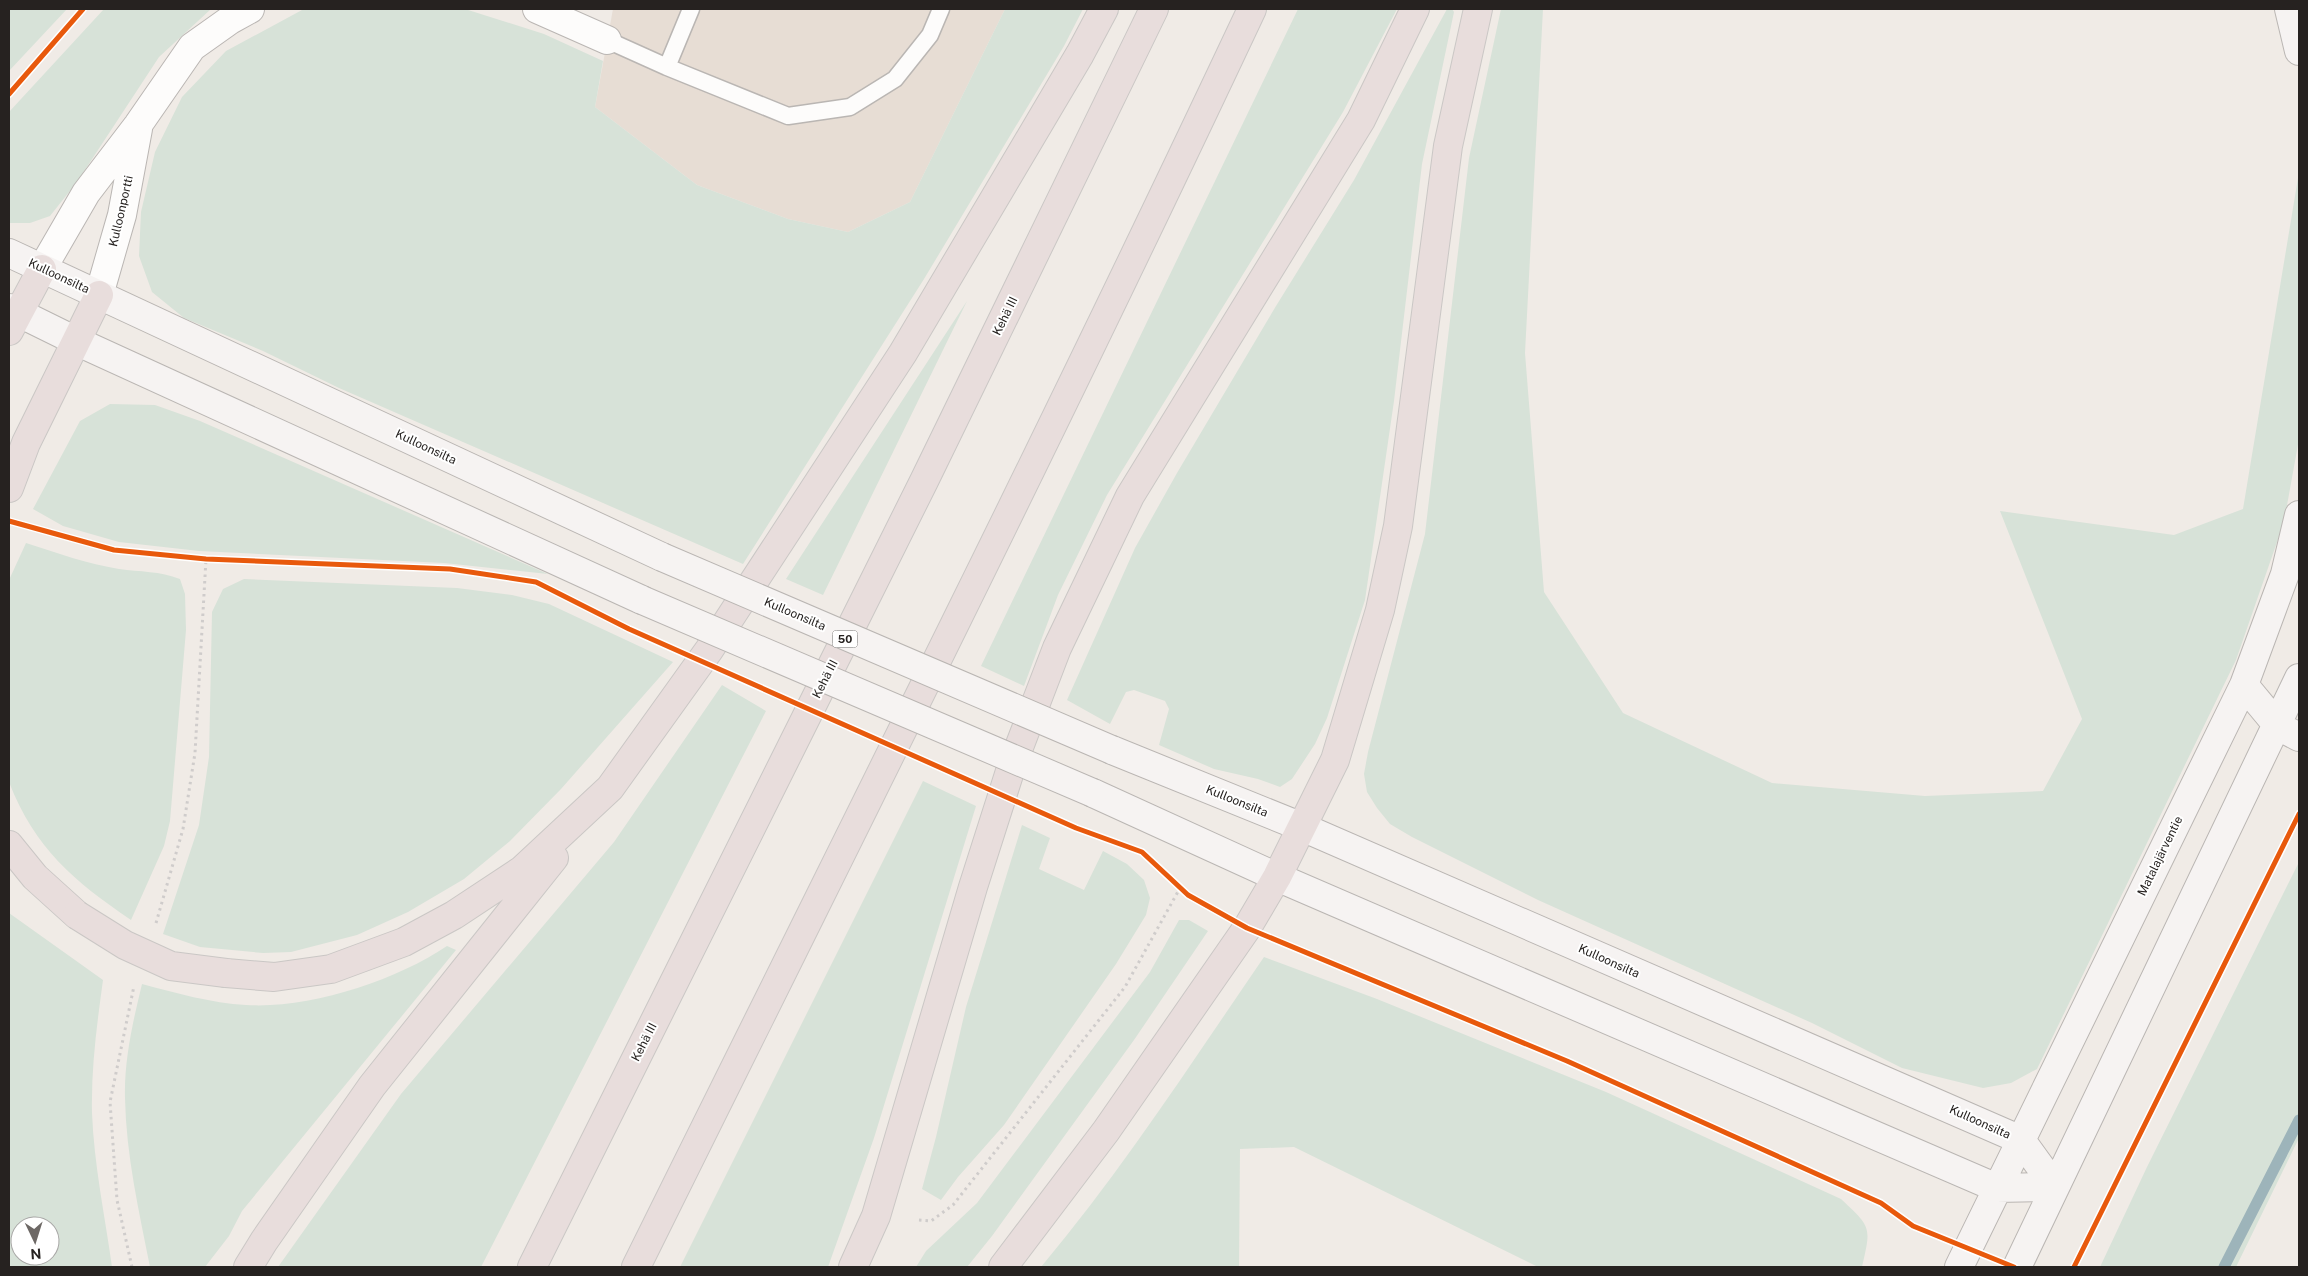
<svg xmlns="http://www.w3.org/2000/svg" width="2308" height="1276" font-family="'Public Sans',sans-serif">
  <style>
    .built { fill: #e7ddd4 }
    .green { fill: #d7e2d8; fill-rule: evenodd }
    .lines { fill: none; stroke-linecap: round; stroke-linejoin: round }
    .stream { stroke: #9db4ba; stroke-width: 11 }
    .lane-casing { stroke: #bab6b3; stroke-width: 19 }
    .street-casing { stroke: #bab6b3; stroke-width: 30 }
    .secondary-casing { stroke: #bab6b3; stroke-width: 30 }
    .highway-casing { stroke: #cac7c5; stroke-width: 30 }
    .path { stroke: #cfcccb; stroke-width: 3; stroke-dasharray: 2.5 4; stroke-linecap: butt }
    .lane { stroke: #fdfcfb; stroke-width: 16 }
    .street { stroke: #fdfcfb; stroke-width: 28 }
    .secondary { stroke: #f6f3f2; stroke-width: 28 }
    .highway { stroke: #e8dddc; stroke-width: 28 }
    .secondary-bridge-casing { stroke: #bab6b3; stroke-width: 30; stroke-linecap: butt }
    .highway-bridge-casing { stroke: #cac7c5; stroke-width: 30; stroke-linecap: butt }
    .secondary-bridge { stroke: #f6f3f2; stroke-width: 28 }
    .highway-bridge { stroke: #e8dddc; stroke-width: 28 }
    .cycleway-casing { stroke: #fff; stroke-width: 8 }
    .cycleway { stroke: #e8590c; stroke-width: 5 }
    .labels { text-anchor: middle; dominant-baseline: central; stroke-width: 4; stroke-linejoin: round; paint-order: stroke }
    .shield { fill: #fff; stroke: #676463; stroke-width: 1 }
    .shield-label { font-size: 11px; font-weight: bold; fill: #262220 }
    .street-label { font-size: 12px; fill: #262220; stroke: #fff }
  </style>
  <rect width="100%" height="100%" fill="#f0ebe6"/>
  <path class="built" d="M613 9H1005L910 202 848 232 788 219 697 185 595 107Z"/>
  <path class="green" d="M9 9H67L9 71Z
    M104 9H211L159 57 77 182 50 216 30 223H9V112Z
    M465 9 544 34 603 61 595 107 697 185 788 219 848 232 910 202 1005 9H1083L1064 46 924 279 743 564 339 388 263 351 184 318 152 292 139 256 141 212 155 152 182 97 226 51 302 10Z
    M1298 9H1397L1343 112 1107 495 1058 595 1024 686 981 666Z
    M1447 9H1452L1454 12 1422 164 1394 401 1365 600 1327 718 1315 744 1292 779 1280 787 1258 779 1214 769 1159 745 1169 709 1165 701 1134 690 1126 692 1110 724 1067 700 1135 548 1177 473 1276 306 1354 180Z
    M1501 9H1543L1525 353 1544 592 1623 713 1772 783 1925 796 2043 791 2082 719 2000 511 2174 535 2243 509 2299 172V439L2284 522 2236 660 2037 1069 2011 1083 1983 1088 1902 1068 1812 1023 1538 900 1412 837 1390 824 1377 808 1367 792 1364 774 1368 752 1425 534 1469 158Z
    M967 301 823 595 786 579Z
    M110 404 155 405 200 421 548 574 444 563 199 551 119 542 63 526 33 509 80 421Z
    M26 543C57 553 88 564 119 569 140 572 160 571 180 579L185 594 186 630 170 821 164 846 131 920C74 881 35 849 9 782V580Z
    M244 579 457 588 512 595 549 604 673 662 561 789 510 841 464 879 408 912 357 935 291 952 263 953 200 947 163 934 199 825 209 757 212 612 223 589Z
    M722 685 766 711 481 1267H278L401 1094 614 842Z
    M923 781 976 806 874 1138 828 1267H680Z
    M1022 825 1050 838 1039 869 1084 890 1103 851 1127 864 1144 880 1150 898 1146 915 1116 964 1004 1125 958 1177 941 1200 922 1189 936 1137 966 1007Z
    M2299 862V1138L2236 1267H2100L2147 1167Z
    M9 913 103 980C97 1024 91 1068 92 1113 94 1165 105 1216 112 1267H9ZM20 1226H50V1256H20Z
    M1179 920H1189L1208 931 1134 1040 992 1236 967 1267H916L926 1251 977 1203 1150 972Z
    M447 946 456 950 242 1211 229 1236 205 1267H150C139 1211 126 1155 125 1098 124 1060 133 1021 142 984 176 993 211 1003 246 1005 309 1009 395 981 447 946Z
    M1264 957 1377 999 1606 1092 1841 1199C1872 1228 1871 1227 1862 1267H1538L1294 1147 1240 1149 1239 1267H1041C1123 1169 1192 1062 1264 957Z"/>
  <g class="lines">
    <path class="stream" d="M2224 1267 2299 1120"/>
    <defs>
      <path id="lane" d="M607 40 667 67 788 116 850 107 895 79 930 35 941 9
        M667 67 691 9"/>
      <path id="street" d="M537 9 607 40
        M42 269 86 193 138 125 192 47 230 20 250 9
        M99 295 122 215 138 129"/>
      <path id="secondary" d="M2289 9 2299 51
        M9 253 662 557
        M9 308 76 341 642 600
        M2244 685 2278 726 2299 737
        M1112 750 1302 827 2021 1140 2055 1187
        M1093 793 1277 877 1997 1188 2055 1187
        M1959 1267 2244 685 2285 574 2299 515
        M2017 1267 2299 678"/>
      <path id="highway" d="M9 331 42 269
        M9 488 26 443 99 295
        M9 845 35 877 77 915
        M226 973 274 977 331 969 404 942 454 915 522 870 610 788 709 650 903 353 1080 54 1104 9
        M248 1267 264 1241 372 1086 554 858
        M532 1267 924 481 1154 9
        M636 1267C843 849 1053 432 1252 9
        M853 1267 876 1216 973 887 1011 768 1057 648 1130 496 1361 120 1415 9
        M1003 1267 1106 1131 1247 928 1277 877 1335 760 1380 610 1398 526 1448 146 1478 9"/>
    </defs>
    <use href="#lane" class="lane-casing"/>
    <use href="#street" class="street-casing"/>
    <use href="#secondary" class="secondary-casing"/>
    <use href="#highway" class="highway-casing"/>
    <path class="path" d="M156 923 183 829 195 753 206 559
      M919 1220 931 1221 953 1205 1125 987 1180 888
      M132 1267 117 1200 110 1102 134 986"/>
    <use href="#lane" class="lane"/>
    <use href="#street" class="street"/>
    <use href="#secondary" class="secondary"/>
    <use href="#highway" class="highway"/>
    <defs>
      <path id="secondary-bridge" d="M662 557 1112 750
        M642 600 1093 793"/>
      <path id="highway-bridge" d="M77 915 125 945 171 966 226 973"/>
    </defs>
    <use href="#secondary-bridge" class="secondary-bridge-casing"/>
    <use href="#highway-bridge" class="highway-bridge-casing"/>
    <use href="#secondary-bridge" class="secondary-bridge"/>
    <use href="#highway-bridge" class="highway-bridge"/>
    <defs>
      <path id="cycleway" d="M9 94 83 9
        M9 521 114 550 206 559 450 569 536 582 629 629 1076 828 1142 852 1188 895 1247 928 1567 1061 1881 1203 1913 1226 2014 1267
        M2074 1267 2299 814"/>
    </defs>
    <use href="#cycleway" class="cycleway-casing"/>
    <use href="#cycleway" class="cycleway"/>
  </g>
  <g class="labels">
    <rect class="shield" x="832.5" y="630.5" width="25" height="17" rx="4"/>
    <g class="shield-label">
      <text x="845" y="639">50</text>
    </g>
    <g class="street-label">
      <text transform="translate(121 211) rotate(-77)">Kulloonportti</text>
      <text transform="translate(59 276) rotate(25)">Kulloonsilta</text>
      <text transform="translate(1005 316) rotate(-64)">Kehä III</text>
      <text transform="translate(426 447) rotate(25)">Kulloonsilta</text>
      <text transform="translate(795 614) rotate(23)">Kulloonsilta</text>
      <text transform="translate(825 679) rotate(-63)">Kehä III</text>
      <text transform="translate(1237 801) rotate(22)">Kulloonsilta</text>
      <text transform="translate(2160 856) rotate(-64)">Matalajärventie</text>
      <text transform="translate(1609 961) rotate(24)">Kulloonsilta</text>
      <text transform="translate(644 1042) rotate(-63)">Kehä III</text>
      <text transform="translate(1980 1122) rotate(24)">Kulloonsilta</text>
    </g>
  </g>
  <rect width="2308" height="1276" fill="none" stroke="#262220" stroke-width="20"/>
  <g transform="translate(35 1241) rotate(176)"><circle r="24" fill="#ffffff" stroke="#a8a7a6"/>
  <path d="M0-4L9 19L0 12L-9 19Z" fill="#6d6865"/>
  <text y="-8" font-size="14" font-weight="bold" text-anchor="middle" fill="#262220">N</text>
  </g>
</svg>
